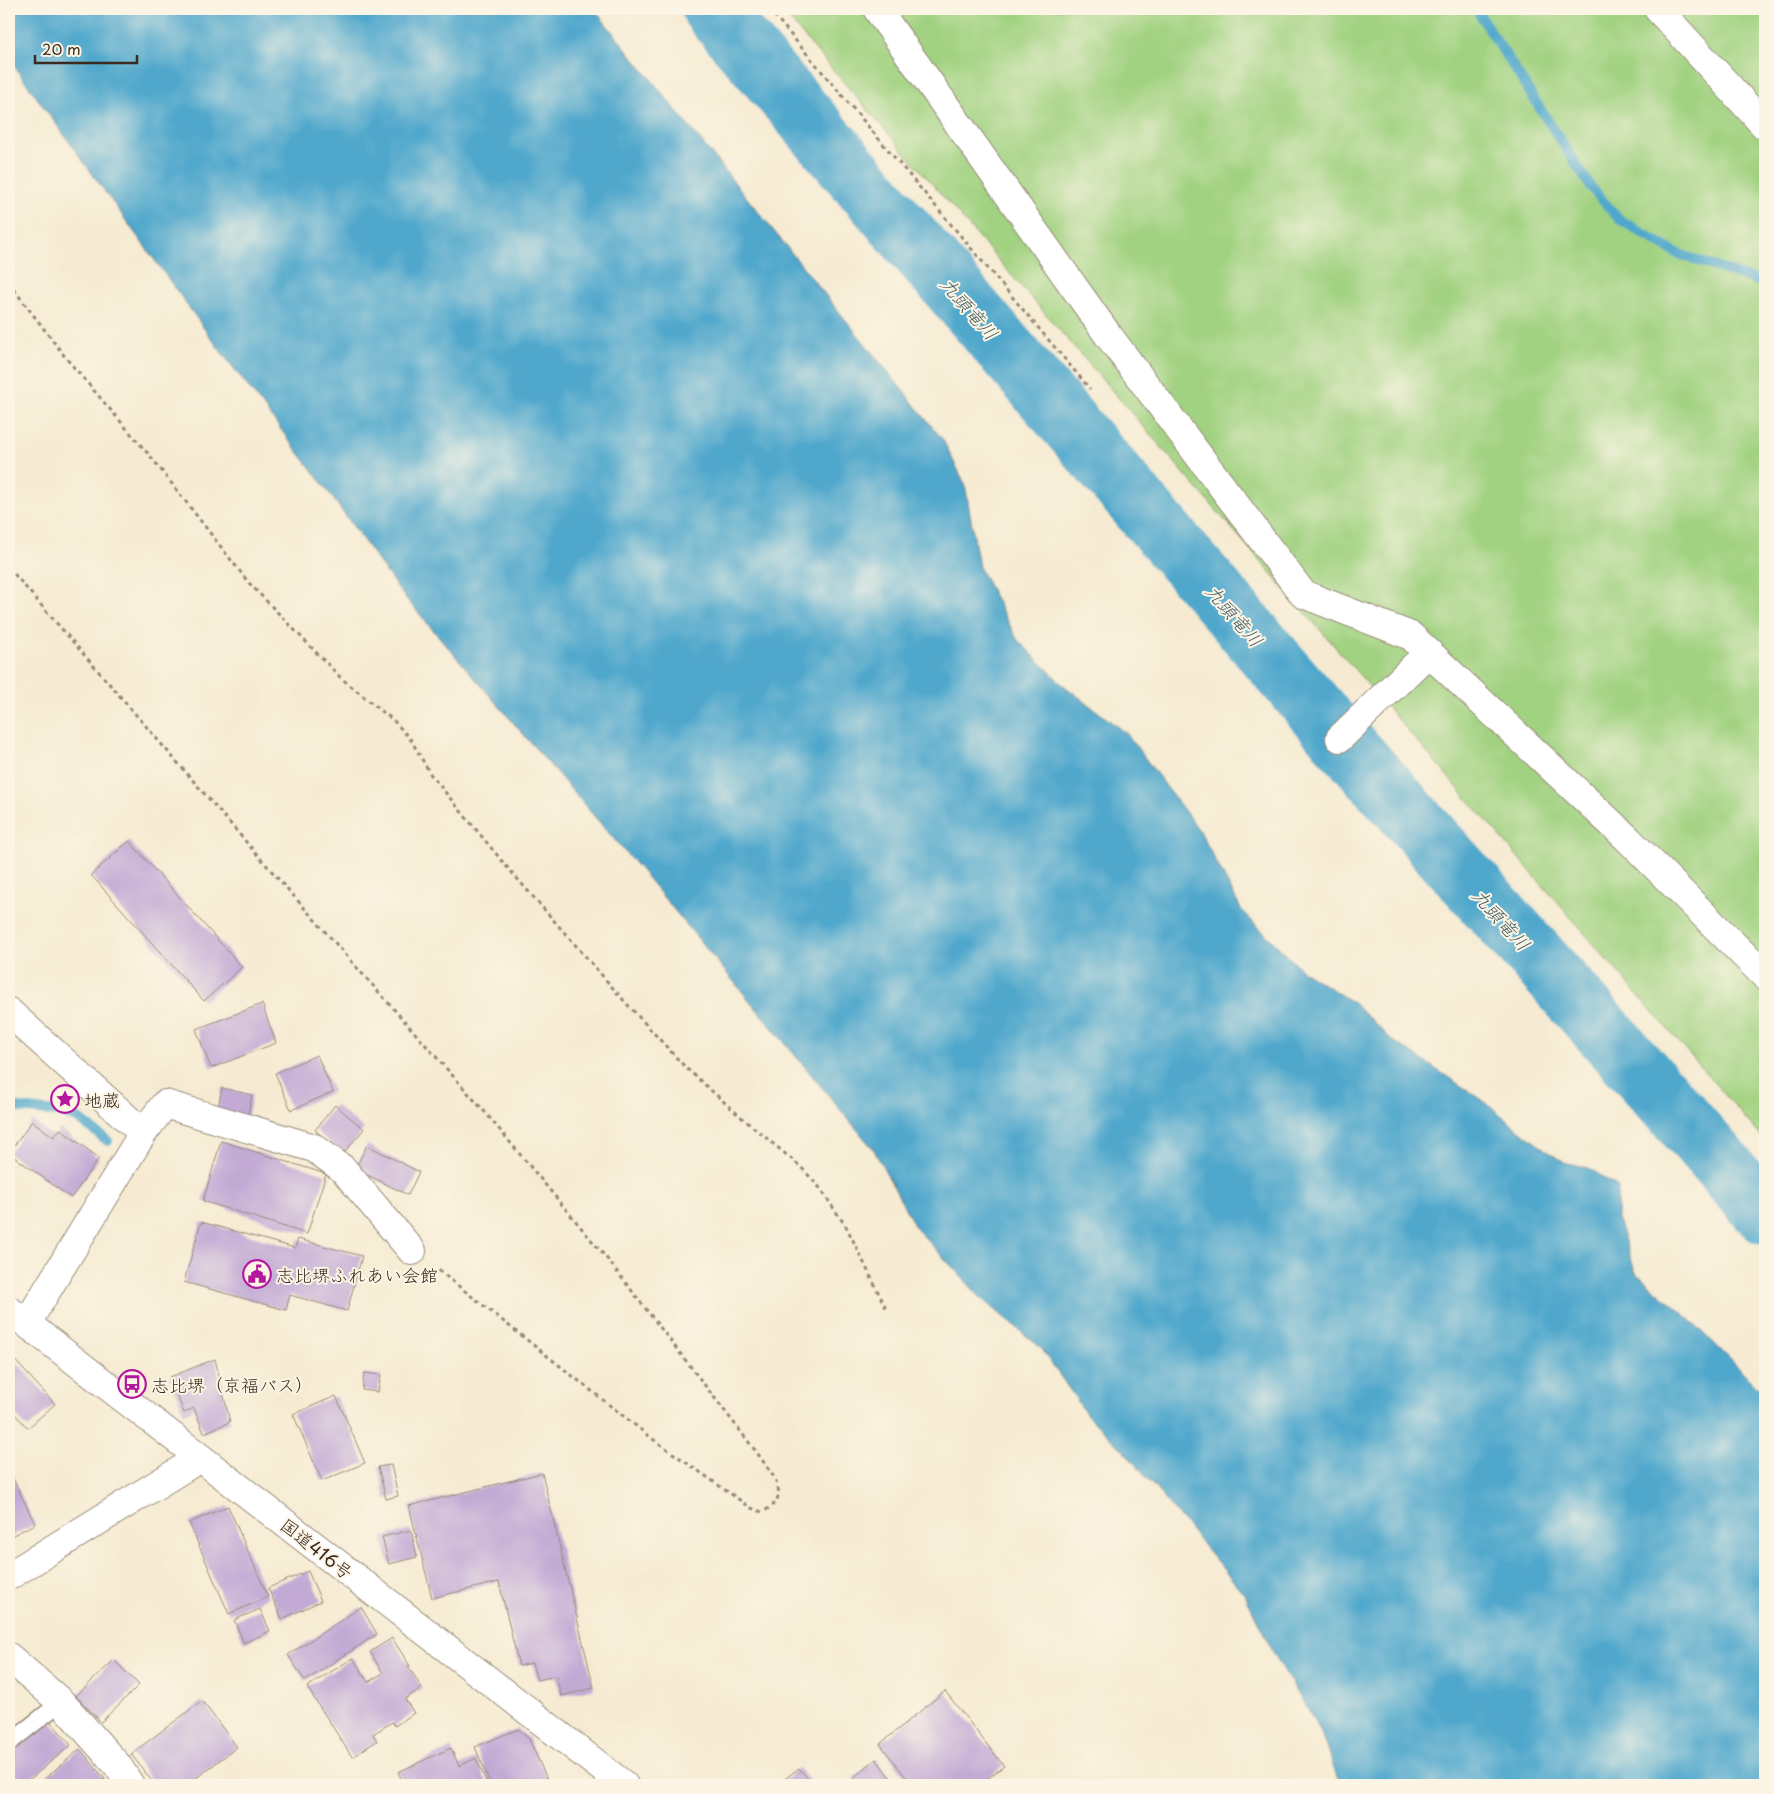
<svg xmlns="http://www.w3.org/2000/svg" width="1774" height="1794" font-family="'Playpen Sans','Klee One',sans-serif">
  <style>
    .green { fill: #a1d281; stroke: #6e7e50 }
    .water { fill: #4fa7cc; stroke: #456875 }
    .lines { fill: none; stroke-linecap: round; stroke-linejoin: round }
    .stream { stroke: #4fa7cc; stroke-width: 10 }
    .river { stroke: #4fa7cc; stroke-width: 61 }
    .building { fill: #c2aad5 }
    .lane-casing { stroke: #988a78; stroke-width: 19 }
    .street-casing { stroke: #988a78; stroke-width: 30 }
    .highway-casing { stroke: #988a78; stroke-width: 30 }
    .path { stroke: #988a78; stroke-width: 3; stroke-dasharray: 4 4; stroke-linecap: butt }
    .lane { stroke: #fff; stroke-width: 16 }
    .street { stroke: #fff; stroke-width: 28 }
    .highway { stroke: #fff; stroke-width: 28 }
    .labels { text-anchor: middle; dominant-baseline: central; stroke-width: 4; stroke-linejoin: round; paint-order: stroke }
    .poi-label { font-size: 18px; fill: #3b2a1e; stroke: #fcf5e5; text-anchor: start }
    .street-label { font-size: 18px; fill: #3b2a1e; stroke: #fcf5e5 }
    .water-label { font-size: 19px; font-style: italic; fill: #435c64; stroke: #fcf5e5 }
  </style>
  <rect width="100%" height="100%" fill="#fcf5e5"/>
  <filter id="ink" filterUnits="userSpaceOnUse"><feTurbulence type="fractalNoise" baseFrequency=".02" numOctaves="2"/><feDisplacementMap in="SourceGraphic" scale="10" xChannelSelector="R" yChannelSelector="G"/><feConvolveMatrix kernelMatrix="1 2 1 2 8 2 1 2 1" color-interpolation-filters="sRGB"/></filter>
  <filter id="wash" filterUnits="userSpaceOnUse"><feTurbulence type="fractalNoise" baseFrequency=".0096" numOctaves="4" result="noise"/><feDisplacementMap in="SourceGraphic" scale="20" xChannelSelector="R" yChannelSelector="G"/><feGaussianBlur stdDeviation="1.12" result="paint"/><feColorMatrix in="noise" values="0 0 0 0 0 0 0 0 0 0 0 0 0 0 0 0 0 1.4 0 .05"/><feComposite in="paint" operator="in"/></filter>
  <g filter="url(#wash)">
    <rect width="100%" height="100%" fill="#f6ebd2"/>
    <path class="green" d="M780 9H1765V1141Z"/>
    <path class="water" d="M9 9H594L943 440 965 484 979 567 1017 639 1062 684 1127 734 1201 833 1242 911 1303 971 1355 1004 1392 1040 1484 1101 1532 1140 1563 1162 1589 1168 1618 1187 1617 1218 1636 1273 1694 1323 1765 1394V1785H1340L1320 1730 1274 1654 1245 1595 1125 1452 1087 1415 1041 1348 982 1299 915 1227 874 1150 645 875 402 594 319 479 219 349 9 59Z"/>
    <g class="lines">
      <path class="stream" d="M1476 9 1590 186 1619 219 1676 253 1733 273 1765 283
        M9 1107 57 1112 77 1118 108 1141"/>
      <path class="river" d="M712 9 1340 738 1666 1101 1765 1214"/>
    </g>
    <g id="blocks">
      <path class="building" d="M129 841 242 967 204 1001 91 875Z
        M262 1004 276 1043 211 1068 196 1029Z
        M317 1055 333 1092 291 1110 275 1073Z
        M222 1088 252 1095 247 1119 217 1112Z
        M335 1105 364 1129 343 1154 315 1130Z
        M32 1121 54 1137 60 1129 99 1158 71 1198 9 1153Z
        M221 1141 326 1174 307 1234 203 1201Z
        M367 1145 419 1172 408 1195 355 1169Z
        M201 1222 295 1248 298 1239 362 1256 347 1311 290 1295 286 1310 184 1282Z
        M10 1355 55 1404 28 1428 10 1409 9 1410Z
        M215 1359 230 1422 204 1433 194 1408 184 1413 170 1377Z
        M364 1373 381 1375 378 1392 362 1390Z
        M336 1396 365 1463 322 1481 293 1414Z
        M391 1465 398 1496 386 1499 378 1467Z
        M9 1470 35 1524 9 1537Z
        M542 1473 594 1688 561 1696 556 1676 537 1680 532 1663 519 1666 499 1582 432 1598 409 1506Z
        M228 1506 268 1597 229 1614 189 1523Z
        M411 1530 417 1557 389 1564 382 1537Z
        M308 1571 321 1601 282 1619 268 1588Z
        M361 1607 377 1634 305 1681 288 1655Z
        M260 1609 270 1631 244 1643 234 1620Z
        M392 1638 410 1666H408L422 1688 405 1699 414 1713 395 1726 392 1722 373 1734 377 1741 352 1757 307 1687 353 1658 368 1682 383 1673 370 1652Z
        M114 1660 139 1685 101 1722 76 1696Z
        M945 1691 1004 1766 979 1785H912L880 1744Z
        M202 1701 237 1747 187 1785H155L131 1754Z
        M45 1715 71 1745 23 1785H9V1765L14 1761 9 1755V1745Z
        M518 1729 529 1739 547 1779 533 1785H491L475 1747Z
        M451 1748 459 1766 476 1758 488 1785H439L438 1783 433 1785H404L398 1772Z
        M80 1749 105 1779 98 1785H37Z
        M876 1759 896 1785H859L853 1778Z
        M799 1768 813 1785H777Z"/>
    </g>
  </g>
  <g filter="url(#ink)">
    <use href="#blocks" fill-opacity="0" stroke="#988a78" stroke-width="1"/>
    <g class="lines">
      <defs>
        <path id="lane" d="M9 1743 61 1702"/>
        <path id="street" d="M877 9 1108 335 1303 594 1411 636 1629 840 1765 976
          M1658 9 1765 126
          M1340 738 1428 653
          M9 1012 143 1133
          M27 1323 143 1133 165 1104 314 1148 343 1169 412 1251
          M9 1576 200 1458
          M9 1657 61 1702 118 1766 130 1785"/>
        <path id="highway" d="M9 1310 624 1785"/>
      </defs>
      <use href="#lane" class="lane-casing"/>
      <use href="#street" class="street-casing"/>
      <use href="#highway" class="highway-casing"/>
      <path class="path" d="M769 9 1090 389
        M9 283 66 358 151 457 249 583 341 678 394 721 411 740 431 775 507 867 627 1004 686 1068 741 1117 800 1166 820 1188 847 1228 886 1308
        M9 568 260 858 484 1111 608 1260 758 1454C772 1475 794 1497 762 1512L751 1508 650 1437 437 1269"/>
      <use href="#lane" class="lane"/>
      <use href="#street" class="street"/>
      <use href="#highway" class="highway"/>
    </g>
  </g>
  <defs>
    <symbol id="sight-ring" viewBox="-11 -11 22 22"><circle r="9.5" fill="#fcf5e5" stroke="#b5179e" stroke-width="1.5"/><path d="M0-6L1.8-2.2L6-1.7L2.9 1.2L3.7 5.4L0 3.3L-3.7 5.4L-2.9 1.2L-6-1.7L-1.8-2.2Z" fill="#b5179e"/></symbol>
    <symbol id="civic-ring" viewBox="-11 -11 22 22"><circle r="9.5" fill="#fcf5e5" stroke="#b5179e" stroke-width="1.5"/><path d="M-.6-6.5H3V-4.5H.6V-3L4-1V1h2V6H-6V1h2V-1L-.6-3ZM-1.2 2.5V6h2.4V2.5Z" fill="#b5179e"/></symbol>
    <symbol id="bus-ring" viewBox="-11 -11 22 22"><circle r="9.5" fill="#fcf5e5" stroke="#b5179e" stroke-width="1.5"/><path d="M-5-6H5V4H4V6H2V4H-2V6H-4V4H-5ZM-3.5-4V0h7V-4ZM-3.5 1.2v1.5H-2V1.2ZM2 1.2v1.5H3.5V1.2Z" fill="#b5179e"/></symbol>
  </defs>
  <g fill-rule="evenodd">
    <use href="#sight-ring" x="49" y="1083" width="32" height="32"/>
    <use href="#civic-ring" x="241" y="1258" width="32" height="32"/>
    <use href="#bus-ring" x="116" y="1368" width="32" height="32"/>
  </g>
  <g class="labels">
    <g class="poi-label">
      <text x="84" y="1099">地蔵</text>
      <text x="276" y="1274">志比堺ふれあい会館</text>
      <text x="151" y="1384">志比堺（京福バス）</text>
    </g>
    <g class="street-label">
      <text transform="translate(317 1548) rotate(38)">国道416号</text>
    </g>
    <g class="water-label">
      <text transform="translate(970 308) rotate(49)">九頭竜川</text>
      <text transform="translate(1235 615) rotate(49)">九頭竜川</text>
      <text transform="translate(1502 919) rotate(48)">九頭竜川</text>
    </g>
  </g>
  <rect width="1774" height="1794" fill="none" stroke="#fcf5e5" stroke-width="30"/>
  <path d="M35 55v8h102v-8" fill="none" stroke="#3b2a1e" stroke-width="2.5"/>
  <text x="42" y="55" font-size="15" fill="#3b2a1e" stroke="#fcf5e5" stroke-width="4" paint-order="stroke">20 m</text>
</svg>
